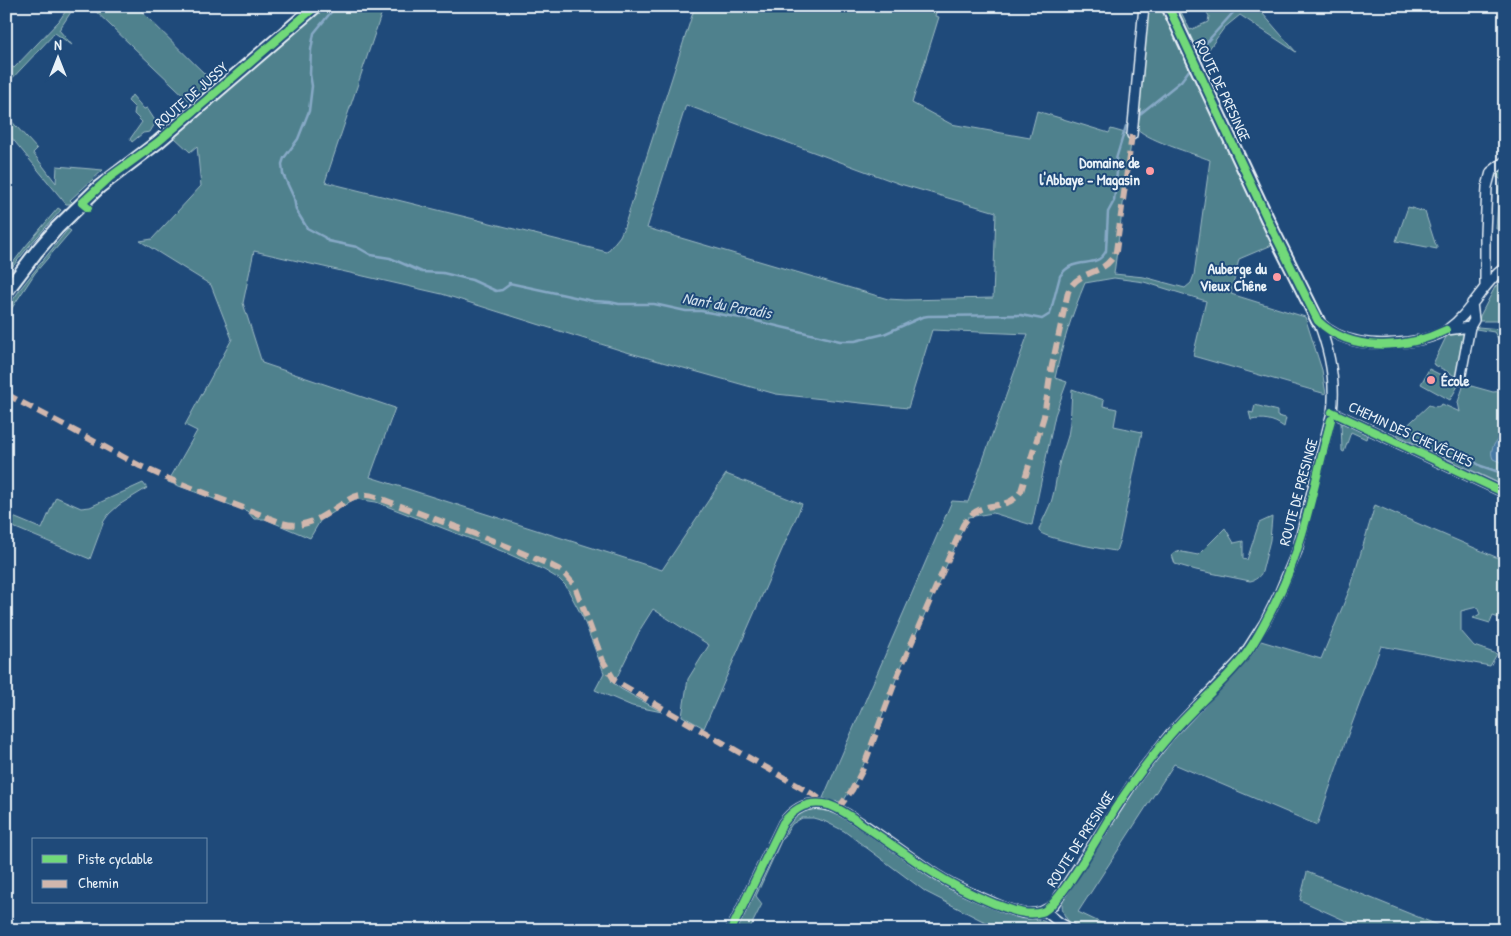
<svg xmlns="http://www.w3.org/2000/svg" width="1511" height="936" font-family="'Patrick Hand',sans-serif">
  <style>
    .green { fill: #4f818d; stroke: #9cb9c2; fill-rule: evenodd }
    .water { fill: #4779a4; stroke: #87a9c6 }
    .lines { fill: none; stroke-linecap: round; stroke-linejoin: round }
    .stream { stroke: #87a9c6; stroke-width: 2.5 }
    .street-casing { stroke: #e8f1f8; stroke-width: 12 }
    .secondary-casing { stroke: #e8f1f8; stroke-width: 16 }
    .street { stroke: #1f4a7a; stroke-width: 9 }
    .secondary { stroke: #1f4a7a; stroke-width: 12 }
    .quiet { stroke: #d1b7ad; stroke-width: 6; stroke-dasharray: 12 6; stroke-linecap: butt }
    .cycleway-casing { stroke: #1f4a7a; stroke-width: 11 }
    .cycleway { stroke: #71d979; stroke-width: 8 }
    .poi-dot { fill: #ff9aa2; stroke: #1f4a7a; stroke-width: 2 }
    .labels { text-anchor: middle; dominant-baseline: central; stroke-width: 4; stroke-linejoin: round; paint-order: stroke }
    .street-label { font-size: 15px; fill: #e8f1f8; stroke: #1f4a7a }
    .poi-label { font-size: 15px; font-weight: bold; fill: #e8f1f8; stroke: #1f4a7a; text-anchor: end }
    .water-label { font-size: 16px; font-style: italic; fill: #d0dfeb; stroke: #1f4a7a }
  </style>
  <rect width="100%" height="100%" fill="#1f4a7a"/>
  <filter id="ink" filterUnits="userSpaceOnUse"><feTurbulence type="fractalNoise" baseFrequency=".02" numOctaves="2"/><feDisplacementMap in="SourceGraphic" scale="10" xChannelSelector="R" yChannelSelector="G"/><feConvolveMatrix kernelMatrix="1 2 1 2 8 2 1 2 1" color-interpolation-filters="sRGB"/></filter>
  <g filter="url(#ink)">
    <path class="green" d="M69 6H75L59 30 72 45 55 33 6 85V62L14 68 59 21Z
      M90 6H136L216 85 194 105Z
      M324 6H384L325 182 607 252 620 236 624 227 695 6H942L941 9H937L935 16 939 17 912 103 951 124 1030 138 1037 111 1109 133 1111 129 1132 135 1114 274 1144 277 1185 288 1191 283 1194 275 1210 160C1195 154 1142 139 1135 126L1141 92 1149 6H1162L1272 245 1239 259 1231 294 1305 317 1322 370 1326 394 1193 356 1206 301 1144 282 1114 278 1085 283C1072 314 1062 345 1055 378L1067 382 1055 415 1032 525 993 513 968 517 898 674 861 771 843 802 830 801 823 798 952 501 968 502 1028 334 932 330 908 408 776 394 623 351 442 294 254 251 243 303 262 363 395 408 370 477 662 570 726 474 802 504 704 728 682 716 688 679 709 645 653 609 641 628 617 677 611 681 621 689 662 712 632 706 595 690 604 673 583 618 566 586 559 579 544 570 504 552 376 502 356 499 351 501 320 521 310 538 265 519H254L247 511 168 482 197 431 185 425 232 339 211 285 140 241 152 239 201 186 197 146 190 152 173 136ZM686 105 900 184 996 212 993 298 905 300 888 299 647 228Z
      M1175 6H1178L1190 30 1208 22 1209 16 1203 6H1256L1296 52 1240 15 1224 28 1201 60Z
      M132 95 144 109 147 108 156 122 150 132 143 133 132 142 130 139 142 122 134 114 135 108 128 101Z
      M6 115 37 149 33 153 56 183 57 166 103 170 70 200 74 204H66L6 131Z
      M1505 167 1503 223 1505 228 1496 229 1499 189 1502 180 1495 176Z
      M1408 207 1425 212 1435 243 1437 246V249L1396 241Z
      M58 208 61 210 29 246 6 275V272L25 247Z
      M68 229 71 231 35 273 6 317V310L21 288Z
      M1505 277V303L1500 321H1479L1480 316 1495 287Z
      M1478 327 1500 329 1505 337V350L1494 332 1476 329Z
      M1464 332 1465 333 1457 377 1433 364 1446 337 1451 334Z
      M1505 362V486L1397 435 1429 405C1434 407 1438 408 1442 404L1460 412 1458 402 1464 384 1493 392 1503 391 1502 367Z
      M1429 369 1459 384 1450 400 1421 384Z
      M1072 389 1104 400 1103 406 1117 409 1114 426 1142 432 1120 539 1116 551C1106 550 1041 538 1039 531 1038 528 1051 505 1052 499 1055 489 1056 479 1058 469 1060 457 1065 447 1068 436 1071 421 1071 405 1072 389Z
      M1255 405 1277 411V416L1286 418 1284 427C1273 419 1263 418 1251 420L1249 412 1253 413Z
      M1341 421 1368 433 1366 439 1351 432 1344 452 1342 451Z
      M143 483 147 488 119 505 109 514 104 521 90 559 6 524V514L42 529 56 497 81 508 90 507Z
      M1375 505 1498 558 1505 543V609L1502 619 1493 616 1490 623 1473 618 1480 614 1477 607 1461 611V631L1474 646 1497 654 1490 666 1381 646 1346 740 1317 825 1174 764 1078 912 1116 930C1106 930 1093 932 1083 930 1070 927 1059 913 1063 900 1096 843 1132 789 1172 738L1174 739 1251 656 1261 641 1321 659 1351 586Z
      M1272 517 1270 540 1262 572C1259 577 1256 580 1250 581L1196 570 1175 564 1172 555 1177 551 1198 555 1225 528 1234 543 1243 541V559L1247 560 1259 523Z
      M819 807 836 812 924 872 956 890 1003 912 1043 921 1062 930H1009L983 921 926 892 844 831 824 821 813 818H802L792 824 781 841 756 896 762 904 749 930H735L789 822C798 812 806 809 819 807Z
      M1307 872 1450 930H1366L1300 900Z"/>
    <path class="water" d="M1499 437 1505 438V448L1502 447 1500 449 1501 453H1505V464L1493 459C1489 450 1494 445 1499 437Z"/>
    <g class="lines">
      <path class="stream" d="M336 6 314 33 311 50 310 74 312 86 309 111 298 139 284 158 282 164 283 174 294 198 296 210 307 228 324 237 328 241 357 247 371 255 390 258 422 272 443 273 472 280 496 291 502 290 509 285V283L593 301 610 302 619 304H654L686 311H701L752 320 840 341H855L884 334 922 317 928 316 1021 315 1042 319 1050 314 1060 276C1075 254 1096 271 1106 251L1108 212 1114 201 1117 172 1116 159 1126 126 1130 124
        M1199 55 1205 44 1239 6
        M1137 121 1140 114 1181 81 1190 69
        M1468 458 1481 466 1505 474"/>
      <defs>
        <path id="street" d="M1132 135 1144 6
          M1485 286V233L1487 187 1491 172 1505 161
          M1318 321C1343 345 1375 346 1408 342 1421 340 1437 337 1448 329 1471 313 1482 284 1505 267
          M1447 330 1470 327 1474 320 1472 303
          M1460 380 1470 327
          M1332 412 1505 493
          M1045 911 1060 923 1073 930
          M731 930 783 823C795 807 810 800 829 806 843 809 854 819 866 826 888 841 910 857 932 872 951 885 972 894 994 903 1015 912 1035 921 1054 904L1138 775 1171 733 1242 658 1265 622 1279 594 1297 551 1332 412C1336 382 1329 349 1318 321"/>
        <path id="secondary" d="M1168 6 1273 231 1318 321
          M6 292 37 251 57 228 99 187 158 142 316 6"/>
      </defs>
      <use href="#street" class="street-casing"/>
      <use href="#secondary" class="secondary-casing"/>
      <use href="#street" class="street"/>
      <use href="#secondary" class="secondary"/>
      <path class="quiet" d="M6 394 140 466 169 479 282 523C306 530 323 516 342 504 348 500 353 496 360 495 366 494 373 496 379 498L499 543 548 564 562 571 575 586 603 661 615 681 814 795 825 803
        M838 809 852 790 862 771 898 674 963 525C981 495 1006 515 1021 491L1044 416 1051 370 1068 292C1078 268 1106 277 1116 251L1132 135"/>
      <defs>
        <path id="cycleway" d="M1168 6 1273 231 1318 321C1351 353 1407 349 1446 330
          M88 208 82 203 110 177 158 142 316 6
          M1332 412 1505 493
          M731 930 783 823C795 807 809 800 829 805 841 809 852 817 863 825 886 840 909 857 932 872 952 885 973 895 995 904 1010 909 1026 917 1042 912 1059 907 1103 828 1115 809 1132 783 1150 758 1170 735 1193 708 1221 685 1243 658 1257 640 1268 618 1278 597 1305 542 1315 479 1331 420"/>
      </defs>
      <use href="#cycleway" class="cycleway-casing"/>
      <use href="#cycleway" class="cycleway"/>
    </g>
  </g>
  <g class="poi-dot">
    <circle cx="1150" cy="171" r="5"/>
    <circle cx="1277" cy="277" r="5"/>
    <circle cx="1431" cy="380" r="5"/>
  </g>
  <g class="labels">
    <g class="street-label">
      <text transform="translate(1223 90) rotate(65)">ROUTE DE PRESINGE</text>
      <text transform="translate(191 95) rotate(-41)">ROUTE DE JUSSY</text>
      <text transform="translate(1411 434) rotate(25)">CHEMIN DES CHEVÊCHES</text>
      <text transform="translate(1298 492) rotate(-75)">ROUTE DE PRESINGE</text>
      <text transform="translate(1080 839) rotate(-57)">ROUTE DE PRESINGE</text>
    </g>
    <g class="poi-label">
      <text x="1140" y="162">Domaine de<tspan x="1140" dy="17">l'Abbaye - Magasin</tspan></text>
      <text x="1267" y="268">Auberge du<tspan x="1267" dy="17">Vieux Chêne</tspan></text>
      <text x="1441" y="380" text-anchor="start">École</text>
    </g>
    <g class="water-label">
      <text transform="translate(727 305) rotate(10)">Nant du Paradis</text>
    </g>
  </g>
  <rect width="1511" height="936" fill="none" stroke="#1f4a7a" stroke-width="25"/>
  <rect x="12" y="12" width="1486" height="911" fill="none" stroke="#e8f1f8" stroke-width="2" filter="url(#ink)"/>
  <rect x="32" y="838" width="175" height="65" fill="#1f4a7a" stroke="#6f8dac"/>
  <rect x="42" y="855" width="25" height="8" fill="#71d979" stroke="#6f8dac"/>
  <text x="78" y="864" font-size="15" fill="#e8f1f8">Piste cyclable</text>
  <rect x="42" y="880" width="25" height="8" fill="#d1b7ad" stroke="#6f8dac"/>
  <text x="78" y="888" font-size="15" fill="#e8f1f8">Chemin</text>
  <g transform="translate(58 58)" stroke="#1f4a7a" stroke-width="4" paint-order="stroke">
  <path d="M0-4L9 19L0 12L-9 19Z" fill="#e8f1f8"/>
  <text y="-8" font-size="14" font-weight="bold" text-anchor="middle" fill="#e8f1f8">N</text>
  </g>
</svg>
